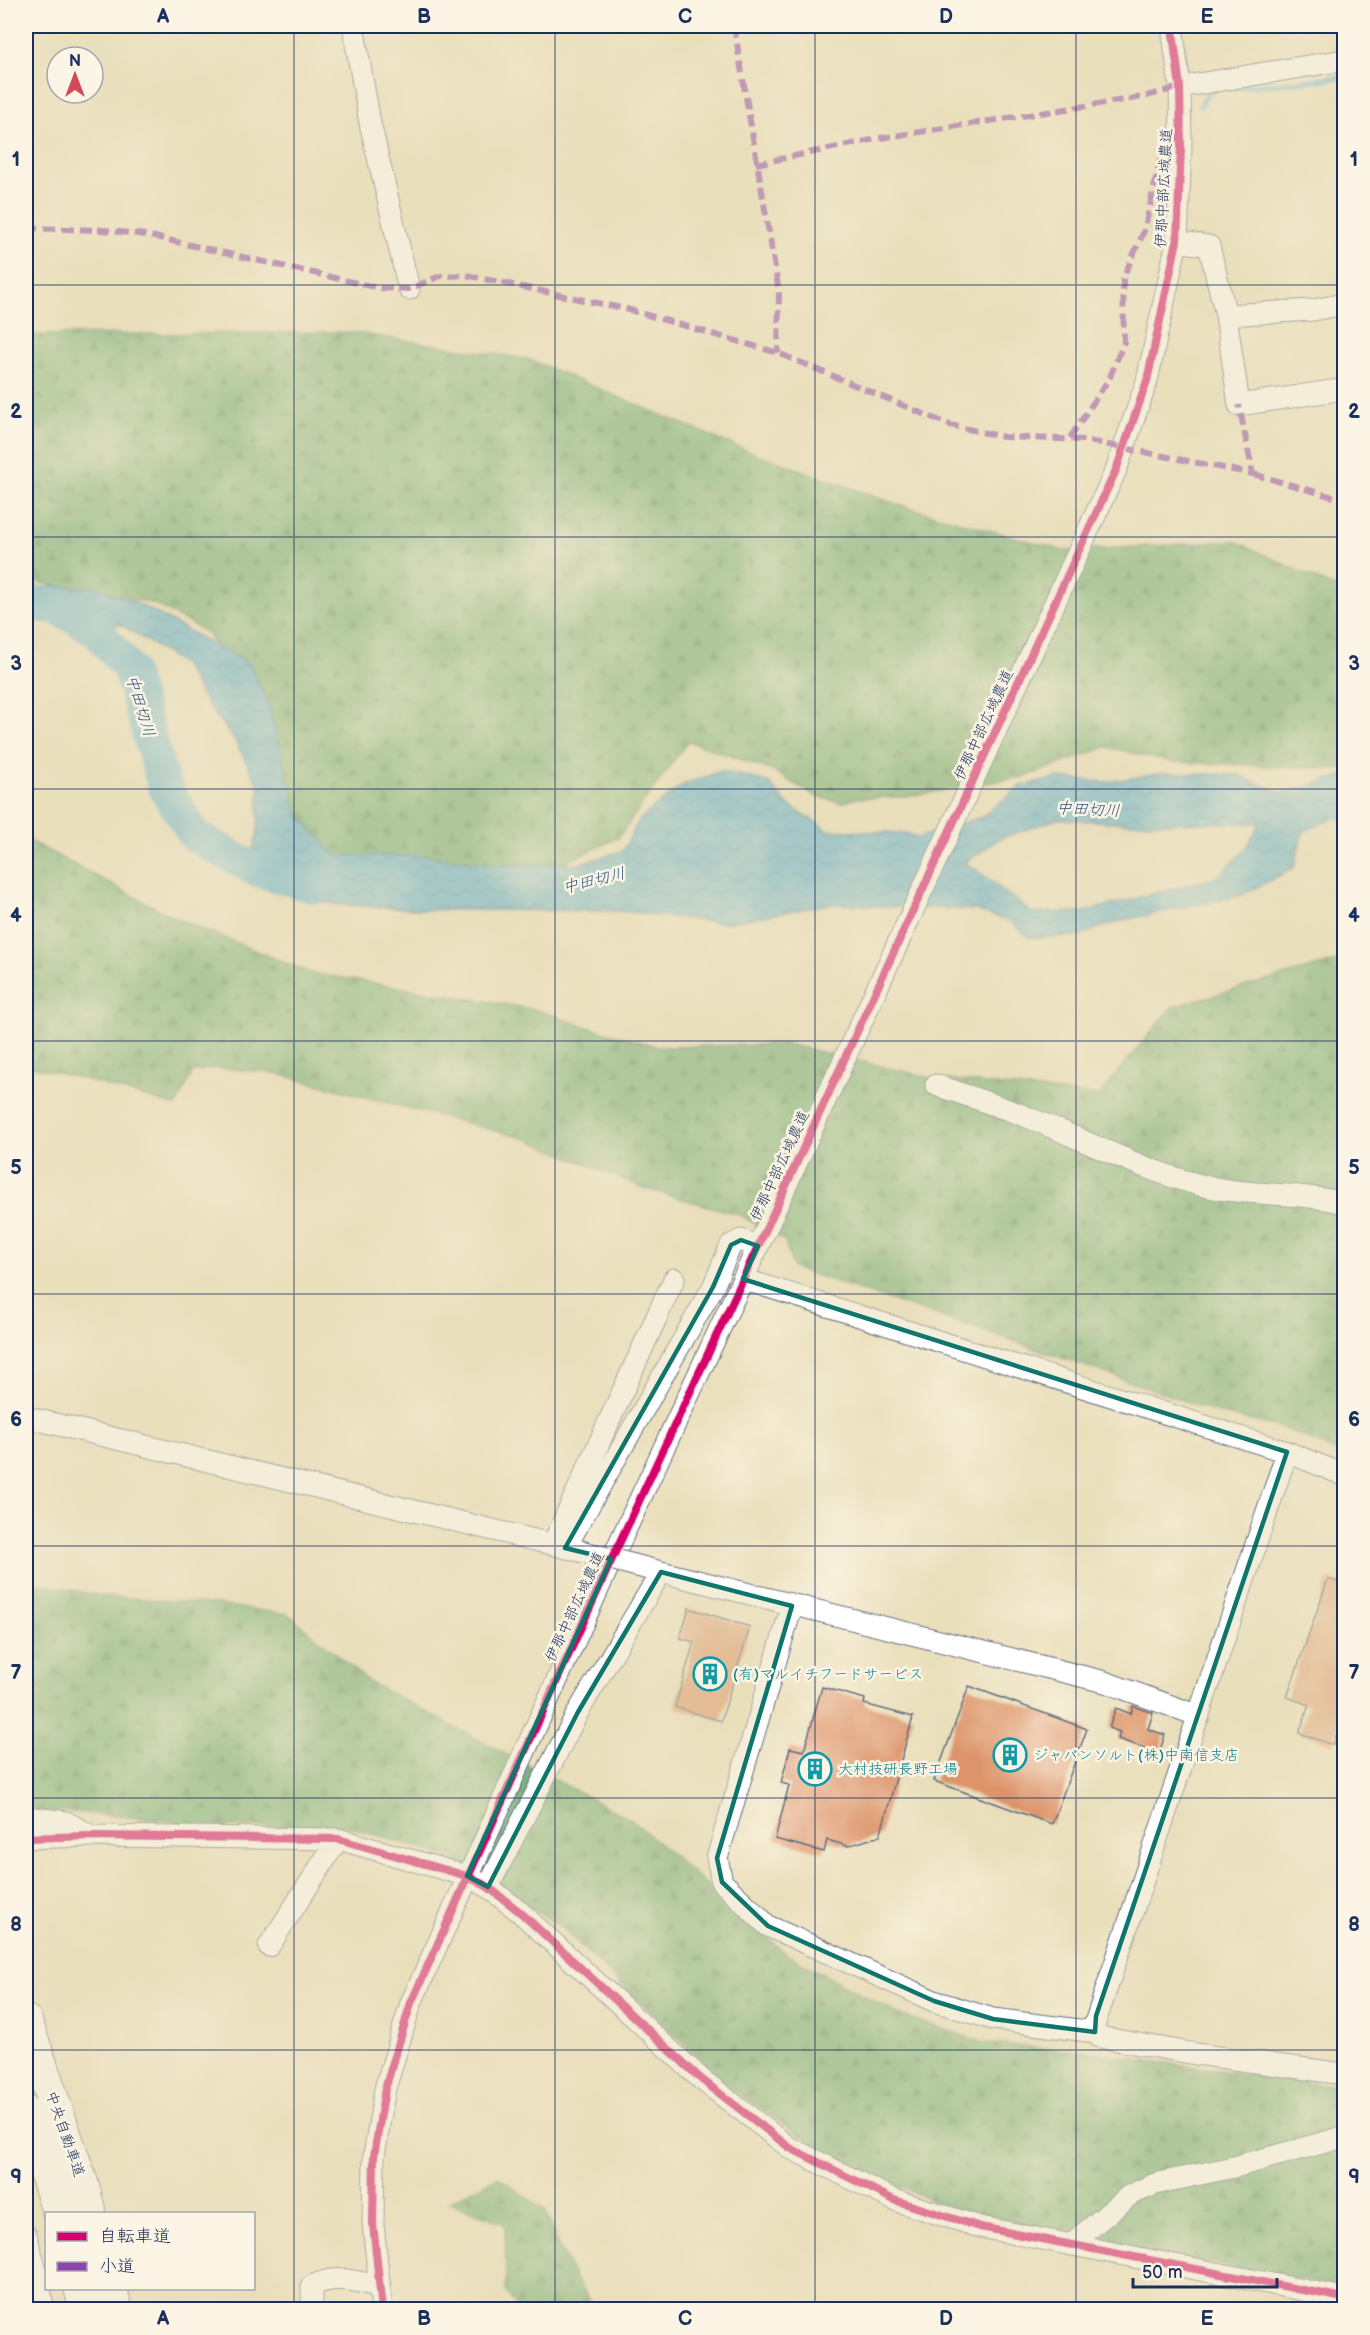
<svg xmlns="http://www.w3.org/2000/svg" width="1370" height="2335" font-family="'Balsamiq Sans','Klee One',sans-serif">
  <style>
    .forest { fill: url(#forest-firs); stroke: #416e68; stroke-width: 1.5 }
    .water { fill: url(#water-waves); stroke: #396f99; stroke-width: 1.5; fill-rule: evenodd }
    .lines { fill: none; stroke-linecap: round; stroke-linejoin: round }
    .stream { stroke: #57afd4; stroke-width: 6 }
    .river { stroke: #57afd4; stroke-width: 34 }
    .building { fill: #dd946b }
    .minor-casing { stroke: #636d7f; stroke-width: 23 }
    .highway-casing { stroke: #636d7f; stroke-width: 34 }
    .minor { stroke: #fff; stroke-width: 21 }
    .highway { stroke: #fff; stroke-width: 32 }
    .minor-bridge-casing { stroke: #636d7f; stroke-width: 23; stroke-linecap: butt }
    .minor-bridge { stroke: #fff; stroke-width: 21 }
    .quiet { stroke: #8e44ad; stroke-width: 6; stroke-dasharray: 12 6; stroke-linecap: butt }
    .cycleway-casing { stroke: #fcf5e5; stroke-width: 11 }
    .cycleway { stroke: #d6006c; stroke-width: 8 }
    .marked { fill: none; stroke: #0f766e; stroke-width: 4.5; stroke-linejoin: round }
    .grid { fill: none; stroke: #1b2f5e; stroke-width: 1.5; stroke-opacity: 0.55 }
    .labels { text-anchor: middle; dominant-baseline: central; stroke-width: 5; stroke-linejoin: round; paint-order: stroke }
    .street-label { font-size: 15px; fill: #1b2f5e; stroke: #fcf5e5 }
    .culture-label { font-size: 15px; fill: #0d838f; stroke: #fcf5e5; text-anchor: start }
    .water-label { font-size: 16px; font-style: italic; fill: #2d5581; stroke: #fcf5e5 }
    .neatline { fill: none; stroke: #1b2f5e; stroke-width: 2 }
    .grid-label { font-size: 20px; text-anchor: middle; font-weight: bold; fill: #1b2f5e }
  </style>
  <defs>
    <pattern id="forest-firs" width="22" height="20" patternUnits="userSpaceOnUse" patternTransform="scale(1.5)"><rect width="22" height="20" fill="#67ac72"/><path d="M5 1l3.5 6h-7zM16 11l3.5 6h-7z" fill="#548c61"/></pattern>
    <pattern id="water-waves" width="16" height="10" patternUnits="userSpaceOnUse" patternTransform="scale(1.5)"><rect width="16" height="10" fill="#57afd4"/><path d="M0 5q4-4 8 0t8 0" fill="none" stroke="#478faf"/></pattern>
  </defs>
  <rect width="100%" height="100%" fill="#fcf5e5"/>
  <filter id="ink" filterUnits="userSpaceOnUse"><feTurbulence type="fractalNoise" baseFrequency=".0167" numOctaves="2"/><feDisplacementMap in="SourceGraphic" scale="12" xChannelSelector="R" yChannelSelector="G"/><feConvolveMatrix kernelMatrix="1 2 1 2 8 2 1 2 1" color-interpolation-filters="sRGB"/></filter>
  <filter id="wash" filterUnits="userSpaceOnUse"><feTurbulence type="fractalNoise" baseFrequency=".008" numOctaves="4" result="noise"/><feDisplacementMap in="SourceGraphic" scale="24" xChannelSelector="R" yChannelSelector="G"/><feGaussianBlur stdDeviation="1.35" result="paint"/><feColorMatrix in="noise" values="0 0 0 0 0 0 0 0 0 0 0 0 0 0 0 0 0 1.4 0 .05"/><feComposite in="paint" operator="in"/></filter>
  <g filter="url(#wash)">
    <rect width="100%" height="100%" fill="#eadfbb"/>
    <path class="forest" d="M349 332 528 359 735 446 896 504 1065 551 1235 541 1344 592V769L1172 762 1106 747 1028 776 906 797 857 798 842 803 815 796 773 771 688 741 618 838 529 879 326 867 274 816 243 685 206 632 152 603 26 580V335Z
      M26 839 175 918 311 973 534 1009 587 1027 659 1047 787 1044 932 1078 1098 1096 1172 1007 1344 959V1455L1286 1429 1222 1414 1008 1339 793 1268 785 1241 740 1215 643 1188 527 1139 270 1072 213 1068 193 1072 176 1106 83 1079 34 1067H26Z
      M26 1582 104 1596 212 1604 288 1614 371 1683 632 1820 788 1955 898 2014 985 2043 1086 2052 1344 2087V2287L1111 2246 947 2206 840 2162 732 2090 561 1927 450 1857 345 1826 226 1827 77 1812 26 1811Z
      M498 2177 545 2210 559 2247 576 2280 596 2309H518L506 2292 505 2224 448 2202Z"/>
    <path class="water" d="M26 581 36 587H98L145 607 249 664 268 704 297 812 334 855 428 856 498 865 577 864 623 851 639 820 682 785 721 771 768 782 788 805 828 830 906 833 917 838 981 817 1021 786 1058 778 1106 782 1165 773 1238 775 1283 793 1344 775V819L1333 818 1303 832 1294 868 1242 895 1124 920 1077 936 1030 938 1011 922 975 910 830 904 726 923 619 911 426 910 334 904 286 893 252 854 258 830 259 786 235 741 205 701 183 664 122 625 42 622 26 618ZM1058 819 1126 823H1260L1246 849 1217 877 1084 912 1032 913 977 870 965 863 1001 838Z"/>
    <g class="lines">
      <path class="stream" d="M1233 88 1344 77
        M1201 105 1209 92 1214 91"/>
      <path class="river" d="M26 602 54 606 96 630 129 669 165 788 195 836 256 870 316 887"/>
    </g>
    <g id="blocks">
      <path class="building" d="M1328 1579 1344 1584V1712L1333 1745 1299 1733 1309 1705 1287 1697Z
        M689 1608 750 1627 721 1721 675 1707 694 1642 680 1638Z
        M969 1686 1087 1729 1052 1824 934 1781Z
        M822 1687 865 1699 864 1704 913 1717 880 1836 848 1846 827 1840 824 1852 775 1839 789 1785 781 1783 790 1748 804 1751Z
        M1133 1706 1153 1713 1148 1729 1165 1735 1159 1753 1118 1739 1120 1732 1109 1728 1116 1708 1131 1714Z"/>
    </g>
  </g>
  <g filter="url(#ink)">
    <use href="#blocks" fill-opacity="0" stroke="#636d7f" stroke-width="1.5"/>
    <g class="lines">
      <defs>
        <path id="minor" d="M353 26 370 123 409 289
          M1180 87 1344 60
          M1177 241 1209 246 1226 315 1239 405 1344 389
          M1226 315 1313 310 1344 304
          M936 1085C971 1097 1006 1108 1039 1122 1091 1143 1141 1169 1196 1184 1245 1197 1296 1191 1344 1203
          M743 1279 1287 1452 1094 2026 1095 2032 1099 2037 1196 2054 1344 2074
          M26 1417 580 1551
          M1287 1452 1344 1475
          M553 1544 674 1279
          M565 1548 713 1287 731 1245 741 1240 758 1246
          M649 1569 1105 1682 1199 1716
          M792 1606 717 1858 722 1882 768 1926 934 2001 993 2019 1095 2032
          M26 1817 66 1822 90 1835
          M26 1838 90 1836 338 1839 467 1876 488 1887 520 1912 701 2079 790 2148 894 2200 980 2227 1344 2298
          M488 1887 578 1712 661 1572
          M269 1946 338 1839
          M26 2235 36 2270 44 2310
          M1070 2245 1130 2195 1155 2184 1238 2166 1344 2137
          M312 2310V2286C335 2274 354 2281 379 2286
          M382 2310 373 2224 374 2156 385 2089 411 2003 610 1563 743 1279 1116 470 1147 381 1177 241 1181 147 1180 87 1172 26"/>
        <path id="highway" d="M26 2021 83 2186 90 2214
          M26 2112 59 2214
          M80 2288 86 2310
          M111 2288 116 2310"/>
      </defs>
      <use href="#minor" class="minor-casing"/>
      <use href="#highway" class="highway-casing"/>
      <use href="#minor" class="minor"/>
      <use href="#highway" class="highway"/>
      <defs>
        <path id="minor-bridge" d="M580 1551 649 1569"/>
      </defs>
      <use href="#minor-bridge" class="minor-bridge-casing"/>
      <use href="#minor-bridge" class="minor-bridge"/>
      <path class="quiet" d="M734 26 779 292 778 353
        M756 164 881 138 1143 97 1180 87
        M26 228 103 230 146 235 379 288 409 289 440 276 466 275 630 310 778 353 950 425 1004 437 1084 440 1253 474 1239 405
        M1070 438 1110 377 1124 342 1123 278 1144 231 1161 157 1169 149 1181 147
        M1253 474 1344 500"/>
      <defs>
        <path id="cycleway" d="M26 1838 90 1836 338 1839 467 1876 488 1887 520 1912 701 2079 790 2148 894 2200 980 2227 1344 2298
          M382 2310 373 2224 374 2156 385 2089 411 2003 610 1563 743 1279 1116 470 1147 381 1177 241 1181 147 1180 87 1172 26"/>
      </defs>
      <use href="#cycleway" class="cycleway-casing"/>
      <use href="#cycleway" class="cycleway"/>
    </g>
  </g>
  <path d="M0 0H1370V2335H0ZM741 1240 758 1246 743 1279 1287 1452 1096 2016 1095 2032 993 2019 934 2001 768 1926 722 1882 717 1858 792 1606 661 1572 578 1712 488 1887 467 1876 611 1559 565 1548 713 1287 731 1245Z" fill="#eadfbb" fill-opacity=".55" fill-rule="evenodd"/>
  <path class="marked" d="M741 1240 758 1246 743 1279 1287 1452 1096 2016 1095 2032 993 2019 934 2001 768 1926 722 1882 717 1858 792 1606 661 1572 578 1712 488 1887 467 1876 611 1559 565 1548 713 1287 731 1245Z"/>
  <path class="grid" d="M294 26V2310M555 26V2310M815 26V2310M1076 26V2310M26 285H1344M26 537H1344M26 789H1344M26 1041H1344M26 1294H1344M26 1546H1344M26 1798H1344M26 2050H1344"/>
  <defs>
    <symbol id="building-ring" viewBox="-11 -11 22 22"><circle r="9.5" fill="#fcf5e5" stroke="#0f9aa8" stroke-width="1.5"/><path d="M-4-6H4V6H1V3H-1V6H-4ZM-2.5-4.3h1.7v1.8h-1.7ZM.8-4.3h1.7v1.8H.8ZM-2.5-1h1.7V.8h-1.7ZM.8-1h1.7V.8H.8Z" fill="#0f9aa8"/></symbol>
  </defs>
  <g fill-rule="evenodd">
    <use href="#building-ring" x="691" y="1655" width="38" height="38"/>
    <use href="#building-ring" x="991" y="1736" width="38" height="38"/>
    <use href="#building-ring" x="796" y="1750" width="38" height="38"/>
  </g>
  <g class="labels">
    <g class="street-label">
      <text transform="translate(1164 188) rotate(-87)">伊那中部広域農道</text>
      <text transform="translate(984 725) rotate(-65)">伊那中部広域農道</text>
      <text transform="translate(780 1166) rotate(-65)">伊那中部広域農道</text>
      <text transform="translate(575 1607) rotate(-65)">伊那中部広域農道</text>
      <text transform="translate(65 2134) rotate(71)">中央自動車道</text>
    </g>
    <g class="culture-label">
      <text x="733" y="1674">(有)マルイチフードサービス</text>
      <text x="1033" y="1755">ジャパンソルト(株)中南信支店</text>
      <text x="838" y="1769">大村技研長野工場</text>
    </g>
    <g class="water-label">
      <text transform="translate(140 706) rotate(73)">中田切川</text>
      <text transform="translate(1088 810) rotate(3)">中田切川</text>
      <text transform="translate(594 881) rotate(-14)">中田切川</text>
    </g>
  </g>
  <rect width="1370" height="2335" fill="none" stroke="#fcf5e5" stroke-width="66"/>
  <rect x="45" y="2212" width="210" height="78" fill="#fcf5e5" stroke="#a2a6af" stroke-width="1.5"/>
  <rect x="57" y="2232" width="30" height="9" fill="#d6006c" stroke="#a2a6af" stroke-width="1.5"/>
  <text x="99" y="2242" font-size="18" fill="#1b2f5e">自転車道</text>
  <rect x="57" y="2262" width="30" height="9" fill="#8e44ad" stroke="#a2a6af" stroke-width="1.5"/>
  <text x="99" y="2272" font-size="18" fill="#1b2f5e">小道</text>
  <g transform="translate(75 75)"><circle r="28" fill="#fcf5e5" stroke="#a2a6af" stroke-width="1.5"/>
  <path d="M0-4.5L10 22L0 15L-10 22Z" fill="#d1495b"/>
  <text y="-9" font-size="16" font-weight="bold" text-anchor="middle" fill="#1b2f5e">N</text>
  </g>
  <path d="M1133 2278v9h144v-9" fill="none" stroke="#1b2f5e" stroke-width="3"/>
  <text x="1142" y="2278" font-size="18" fill="#1b2f5e" stroke="#fcf5e5" stroke-width="4.5" paint-order="stroke">50 m</text>
  <rect x="33" y="33" width="1304" height="2269" class="neatline"/>
  <g class="grid-label">
    <text x="163" y="23">A</text>
    <text x="424" y="23">B</text>
    <text x="685" y="23">C</text>
    <text x="946" y="23">D</text>
    <text x="1207" y="23">E</text>
    <text x="16" y="166">1</text>
    <text x="1354" y="166">1</text>
    <text x="16" y="418">2</text>
    <text x="1354" y="418">2</text>
    <text x="16" y="670">3</text>
    <text x="1354" y="670">3</text>
    <text x="16" y="922">4</text>
    <text x="1354" y="922">4</text>
    <text x="16" y="1174">5</text>
    <text x="1354" y="1174">5</text>
    <text x="16" y="1426">6</text>
    <text x="1354" y="1426">6</text>
    <text x="16" y="1679">7</text>
    <text x="1354" y="1679">7</text>
    <text x="16" y="1931">8</text>
    <text x="1354" y="1931">8</text>
    <text x="16" y="2183">9</text>
    <text x="1354" y="2183">9</text>
    <text x="163" y="2325">A</text>
    <text x="424" y="2325">B</text>
    <text x="685" y="2325">C</text>
    <text x="946" y="2325">D</text>
    <text x="1207" y="2325">E</text>
  </g>
</svg>
